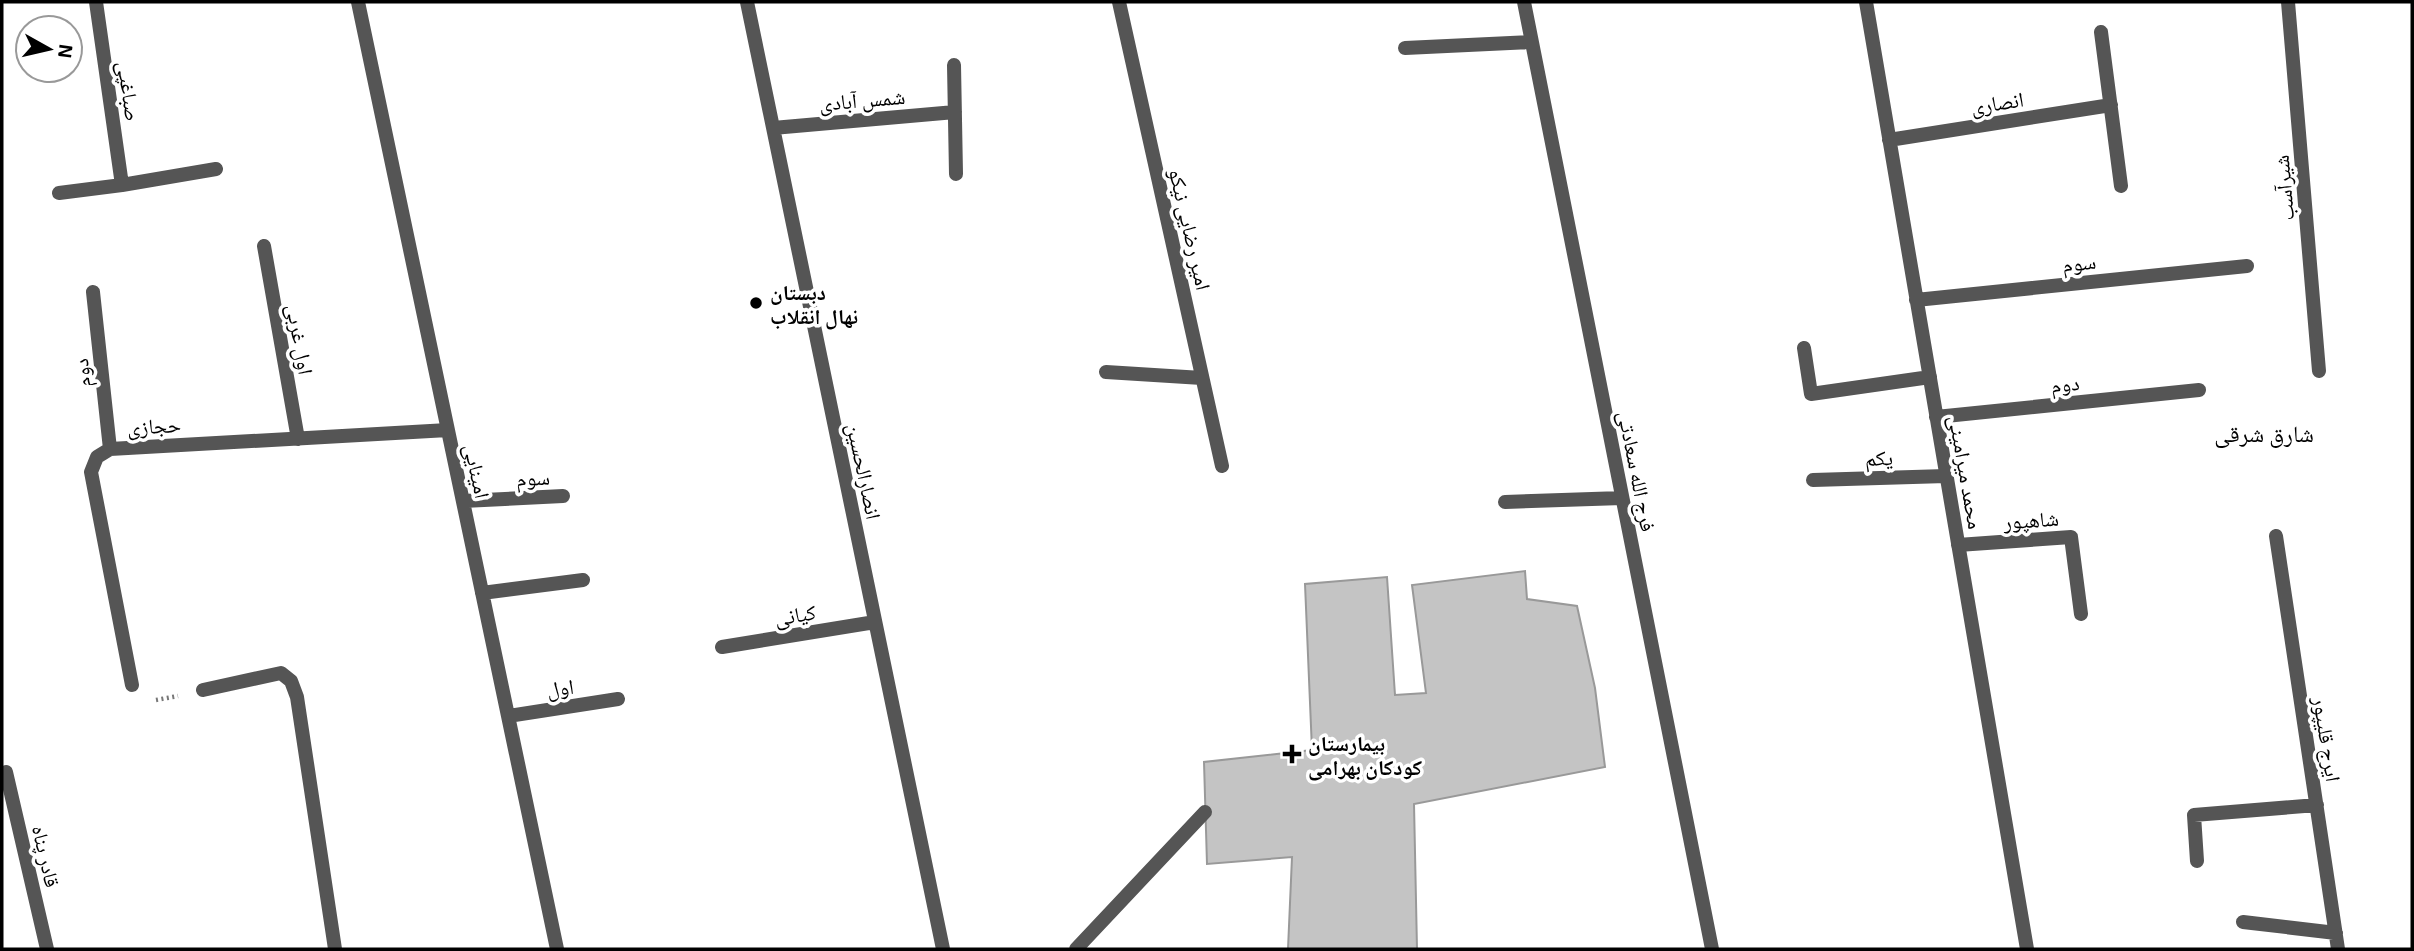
<svg xmlns="http://www.w3.org/2000/svg" width="2414" height="951" font-family="'Exo 2','Noto Naskh Arabic',sans-serif">
  <style>
    .building { fill: #c4c4c4; stroke: #999; stroke-width: 2 }
    .lines { fill: none; stroke-linecap: round; stroke-linejoin: round }
    .path { stroke: #777; stroke-width: 4.5; stroke-dasharray: 2 3.5; stroke-linecap: butt }
    .service { stroke: #555; stroke-width: 14 }
    .minor { stroke: #555; stroke-width: 14 }
    .poi-dot { fill: #000; stroke: #fff; stroke-width: 2.5 }
    .labels { text-anchor: middle; dominant-baseline: central; stroke-width: 7; stroke-linejoin: round; paint-order: stroke }
    .street-label { font-size: 21px; fill: #000; stroke: #fff }
    .poi-label { font-size: 21px; font-weight: bold; fill: #000; stroke: #fff; text-anchor: start }
    .neighbourhood-label { font-size: 23px; fill: #000; stroke: #fff }
  </style>
  <rect width="100%" height="100%" fill="#fff"/>
  <path class="building" d="M1525 571 1527 599 1577 606 1595 688 1605 767 1414 804 1417 949H1288L1292 857 1207 864 1204 762 1312 750 1305 584 1387 577 1395 695 1426 693 1412 585Z"/>
  <g class="lines">
    <path class="path" d="M156 700 178 696"/>
    <path class="service" d="M1076 949 1205 812"/>
    <path class="minor" d="M96 2 122 185
      M358 2 557 949
      M747 2 943 949
      M1119 2 1222 466
      M1524 2 1712 949
      M1866 2 2027 949
      M2288 2 2319 371
      M2101 32 2121 186
      M1405 48 1531 42
      M954 65 956 174
      M773 128 955 112
      M1889 140 2111 105
      M59 193 122 185 216 169
      M264 246 298 439
      M93 292 110 449
      M1916 300 2247 266
      M1804 348 1811 394 1930 377
      M1106 372 1202 378
      M1936 417 2199 390
      M1813 480 1946 476
      M463 501 563 496
      M1505 502 1622 498
      M2276 536 2338 949
      M1958 545 2071 537 2081 614
      M482 593 583 580
      M722 647 875 622
      M132 685 91 472 97 457 110 449 448 430
      M203 690 281 673 291 681 297 697 335 949
      M508 716 618 699
      M6 772 47 949
      M2197 861 2194 815 2317 805
      M2243 922 2336 933"/>
  </g>
  <g class="poi-dot">
    <circle cx="756" cy="303" r="7"/>
    <path d="M1288.5 743.5h7v7h7v7h-7v7h-7v-7h-7v-7h7z"/>
  </g>
  <g class="labels">
    <g class="street-label">
      <text transform="translate(130 91) rotate(82)">صباغپی</text>
      <text transform="translate(862 99) rotate(-5)">شمس آبادی</text>
      <text transform="translate(1997 102) rotate(-9)">انصاری</text>
      <text transform="translate(2283 188) rotate(-95)">شیرآسب</text>
      <text transform="translate(1191 229) rotate(77)">امیر رضایی نیکو</text>
      <text transform="translate(2079 262) rotate(-6)">سوم</text>
      <text transform="translate(301 339) rotate(80)">اول غربی</text>
      <text transform="translate(81 373) rotate(-96)">دوم</text>
      <text transform="translate(2065 383) rotate(-6)">دوم</text>
      <text transform="translate(154 425) rotate(-3)">حجازی</text>
      <text transform="translate(1879 457) rotate(-2)">یکم</text>
      <text transform="translate(478 471) rotate(78)">امینایی</text>
      <text transform="translate(865 471) rotate(78)">انصارالحسین</text>
      <text transform="translate(1638 471) rotate(79)">فرج الله سعادتی</text>
      <text transform="translate(1967 472) rotate(80)">محمد میرامینی</text>
      <text transform="translate(533 477) rotate(-3)">سوم</text>
      <text transform="translate(2031 519) rotate(-4)">شاهپور</text>
      <text transform="translate(795 614) rotate(-9)">کیانی</text>
      <text transform="translate(560 687) rotate(-8)">اول</text>
      <text transform="translate(2328 739) rotate(81)">ایرج قلیپور</text>
      <text transform="translate(47 856) rotate(77)">قادر پناه</text>
    </g>
    <g class="poi-label">
      <text x="770" y="291">دبستان<tspan x="770" dy="24">نهال انقلاب</tspan></text>
      <text x="1308" y="742">بیمارستان<tspan x="1308" dy="24">کودکان بهرامی</tspan></text>
    </g>
    <g class="neighbourhood-label">
      <text x="2264" y="433">شارق شرقی</text>
    </g>
  </g>
  <rect width="2414" height="951" fill="none" stroke="#000000" stroke-width="7"/>
  <g transform="translate(49 49) rotate(98)"><circle r="33" fill="#ffffff" stroke="#999999" stroke-width="2"/>
  <path d="M0-5L12 26L0 18L-12 26Z" fill="#000000"/>
  <text y="-10" font-size="19" font-weight="bold" text-anchor="middle" fill="#000000">N</text>
  </g>
</svg>
